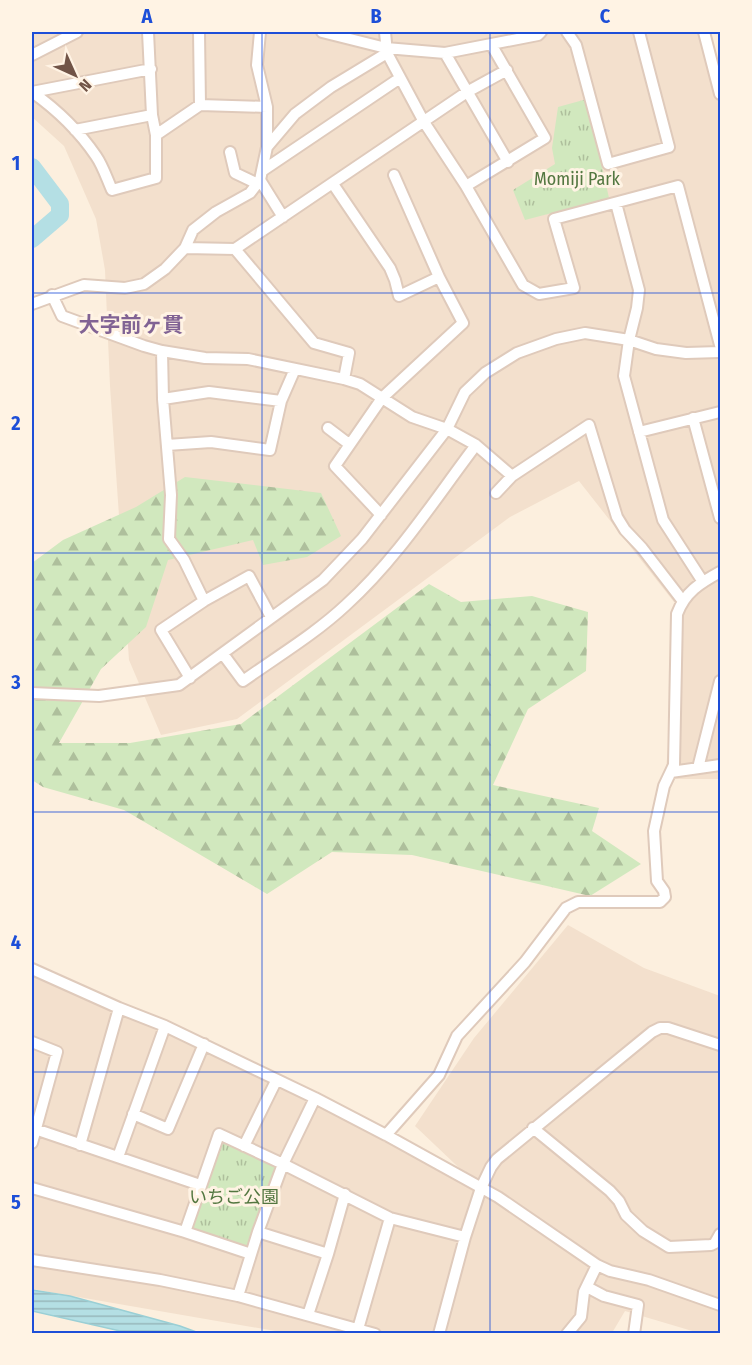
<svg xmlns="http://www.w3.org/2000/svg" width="752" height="1365" font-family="'Fira Sans Condensed','Noto Sans JP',sans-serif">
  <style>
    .residential { fill: #f3e0cd }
    .grass { fill: url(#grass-tufts) }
    .forest { fill: url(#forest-firs) }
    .water { fill: url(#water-rules); stroke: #9acfd5; stroke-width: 1.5 }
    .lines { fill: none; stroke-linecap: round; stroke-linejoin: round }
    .river { stroke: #b4dfe4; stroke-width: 18 }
    .minor-casing { stroke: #dfcabb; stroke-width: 14 }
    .minor { stroke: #fff; stroke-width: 10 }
    .grid { fill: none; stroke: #1d4ed8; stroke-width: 1.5; stroke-opacity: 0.55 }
    .labels { text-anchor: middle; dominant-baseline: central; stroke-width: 6; stroke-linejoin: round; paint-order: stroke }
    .park-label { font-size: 18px; fill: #537740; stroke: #fff3e4 }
    .quarter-label { font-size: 21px; font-weight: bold; fill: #816394; stroke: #fff3e4 }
    .neatline { fill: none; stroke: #1d4ed8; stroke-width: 2 }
    .grid-label { font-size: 20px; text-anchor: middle; font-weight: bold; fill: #1d4ed8 }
  </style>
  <defs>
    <pattern id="grass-tufts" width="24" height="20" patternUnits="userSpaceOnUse" patternTransform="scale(1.5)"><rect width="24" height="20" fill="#d1e8be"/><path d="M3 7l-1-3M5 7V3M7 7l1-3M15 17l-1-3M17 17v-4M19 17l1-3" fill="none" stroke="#aebf9c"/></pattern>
    <pattern id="forest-firs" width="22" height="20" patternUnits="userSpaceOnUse" patternTransform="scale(1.5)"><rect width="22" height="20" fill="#d1e8be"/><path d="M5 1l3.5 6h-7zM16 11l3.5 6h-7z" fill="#aebf9c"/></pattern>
    <pattern id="water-rules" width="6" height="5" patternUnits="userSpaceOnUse" patternTransform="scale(1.5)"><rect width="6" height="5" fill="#b4dfe4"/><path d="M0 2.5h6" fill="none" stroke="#97b7bb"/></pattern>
  </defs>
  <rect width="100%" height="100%" fill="#fcefde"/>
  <path class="residential" d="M32 32H710L720 67V779H665L681 611 579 481 510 517 237 719 161 735 129 660 110 386 105 270 96 219 64 146 32 117Z
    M568 925 644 968 720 996V1333H699L625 1311 612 1333H440L485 1193 481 1189 439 1333H287L32 1289V969L204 1044 475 1183 415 1126 474 1038Z"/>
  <path class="grass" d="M587 99 609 198 525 220 513 190 555 164 552 148 558 107Z
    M222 1140 277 1164 248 1248 191 1230Z"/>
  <path class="forest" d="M185 477 321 493 341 536 307 557 263 565 253 540 168 560 146 627 101 669 59 743H130L241 724 429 584 461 602 532 596 588 612 586 671 528 709 493 785 599 808 592 831 641 864 590 896 412 855 332 852 267 894 124 810 43 787 32 780V563L63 540 136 507Z"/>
  <path class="water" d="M32 1290 70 1296 180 1326 199 1333H129L32 1311Z"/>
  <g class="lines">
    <path class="river" d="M32 167 60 204V215L32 239"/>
    <defs>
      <path id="minor" d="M199 32 200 105
        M322 32 386 48 445 53 538 35 541 32
        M385 32 387 53 424 122 466 186 523 285 539 294 574 288 554 219 678 186 720 345
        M567 32 576 45 608 164 669 147 639 32
        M704 32 720 94
        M445 53 508 162
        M32 55 77 32
        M32 92C56 109 79 131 96 156 103 166 107 179 112 190L156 178V135L152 115 148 32
        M32 92 151 69
        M75 130 152 115
        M156 135 200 105 267 107
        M267 147 295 114 331 87 387 53
        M230 152 235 173 258 184
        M262 171 400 78
        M260 180 283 217
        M333 184 390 268 395 280 399 296 439 277
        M466 186 545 138 491 44
        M616 203 639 290 637 308 629 340 624 376 663 520 703 582
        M185 248 235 249 467 92 507 70
        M235 249 314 343 349 353 344 379
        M52 295 62 316 144 346 162 351 205 358 248 359 344 379 360 384 412 417 447 429 476 445 512 476 496 493
        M32 304 84 285 125 288 144 284 165 269 185 248 193 230 216 212 250 193 260 180 267 147V107L257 65 260 32
        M162 351 163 399 171 495 169 539 184 560 204 601
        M163 399 209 392 281 401
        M693 418 720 518
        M328 428 349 444
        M639 432 720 412
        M167 445 211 442 270 450 281 401 295 369
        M512 476 589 425 617 517 625 530 642 548 682 600
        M381 515 335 466 382 398 463 323 439 277 394 175
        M223 654 243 681C278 656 315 634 346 605 397 559 435 499 476 445
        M190 678 161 630 204 601 249 576 271 617
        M32 693 99 696 179 685 323 580 362 539 447 429 465 392 485 373 517 353 556 339 585 333 629 340 656 349 686 353 720 352
        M698 768 720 681
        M671 772 720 765
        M32 969 119 1008 165 1026 315 1098 386 1135 498 1197 597 1265 610 1271 649 1280 720 1305
        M32 1042 57 1052 32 1143
        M133 1114 168 1129 204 1044
        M533 1128 610 1191 619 1201 626 1215 643 1231 669 1247 711 1245 715 1243 720 1234
        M35 1129 200 1185
        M386 1135 439 1075 457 1036 525 962 566 908 578 902H660L665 897 664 891 657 881 654 831 664 786 674 765 677 614C685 592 700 583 720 572
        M80 1145 119 1008
        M244 1146 276 1081
        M118 1157 165 1026
        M32 1188 185 1232 251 1254
        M185 1232 219 1134 283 1164 315 1098
        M258 1232 328 1254
        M32 1260 160 1280 238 1296 375 1334
        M587 1287 604 1296 638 1305 634 1334
        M238 1296 258 1232 283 1164 390 1218 465 1237
        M308 1315 328 1254 345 1194
        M358 1329 390 1218
        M439 1334 465 1237 481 1188 491 1167 497 1159 652 1032 660 1028H668L720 1045
        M567 1334 581 1317 584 1292 597 1265"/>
    </defs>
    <use href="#minor" class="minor-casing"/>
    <use href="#minor" class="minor"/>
  </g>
  <path class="grid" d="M262 32V1334M490 32V1334M32 293H720M32 553H720M32 812H720M32 1072H720"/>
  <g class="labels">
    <g class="park-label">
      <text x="577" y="179">Momiji Park</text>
      <text x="234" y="1197">いちご公園</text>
    </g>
    <g class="quarter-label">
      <text x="131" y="325">大字前ヶ貫</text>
    </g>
  </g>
  <rect width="752" height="1365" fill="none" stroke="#fff3e4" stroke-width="66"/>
  <g transform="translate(75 75) rotate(135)" stroke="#fff3e4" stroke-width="4.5" paint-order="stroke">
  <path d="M0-4.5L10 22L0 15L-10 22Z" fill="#715447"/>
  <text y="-9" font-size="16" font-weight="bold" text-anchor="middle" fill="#715447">N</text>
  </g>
  <rect x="33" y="33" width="686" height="1299" class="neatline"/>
  <g class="grid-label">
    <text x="147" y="23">A</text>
    <text x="376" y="23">B</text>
    <text x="605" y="23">C</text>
    <text x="16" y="170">1</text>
    <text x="16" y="430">2</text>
    <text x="16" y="689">3</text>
    <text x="16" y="949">4</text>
    <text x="16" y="1209">5</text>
  </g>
</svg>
